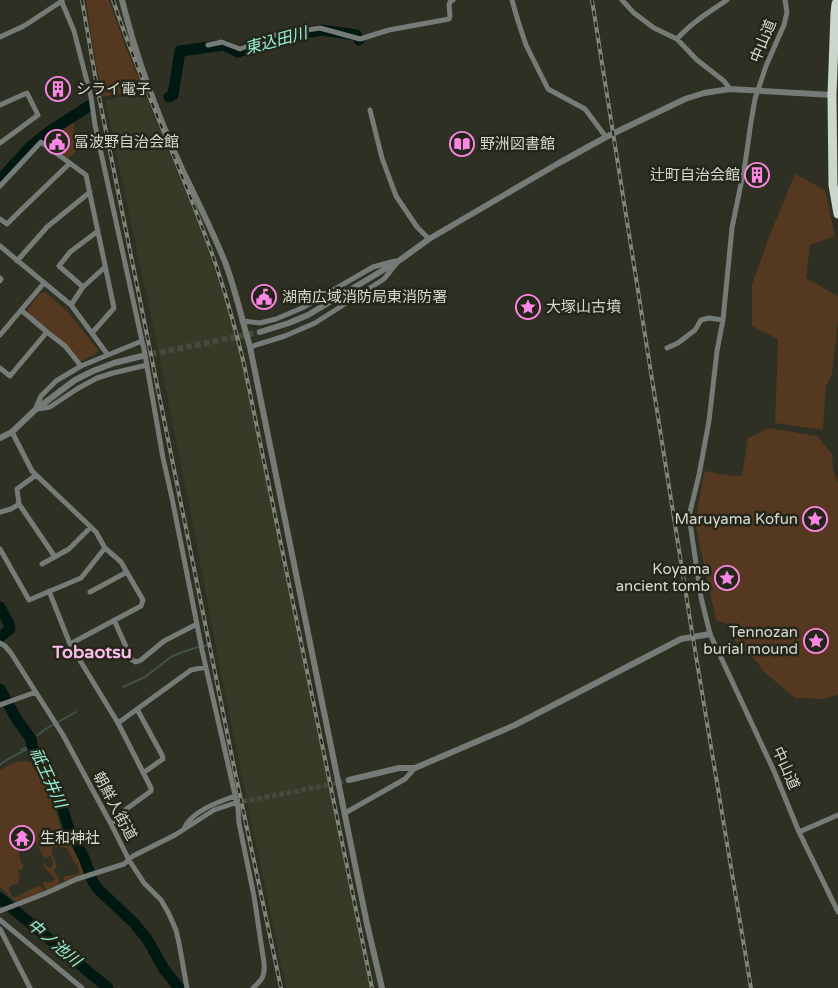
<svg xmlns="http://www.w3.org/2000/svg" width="838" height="988" font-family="'Varela Round','Noto Sans JP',sans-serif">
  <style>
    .built { fill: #363a27 }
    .green { fill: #54381f }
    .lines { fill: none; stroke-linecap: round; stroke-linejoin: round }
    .stream { stroke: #40524b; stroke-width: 2 }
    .river { stroke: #001812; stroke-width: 11 }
    .minor-tunnel { stroke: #46493d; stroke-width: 5; stroke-dasharray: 5 2.5; stroke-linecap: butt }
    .tertiary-tunnel { stroke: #46493d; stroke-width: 6; stroke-dasharray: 6 3; stroke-linecap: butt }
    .minor { stroke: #757b76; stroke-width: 5 }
    .tertiary { stroke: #757b76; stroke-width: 6 }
    .trunk { stroke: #cbd7cc; stroke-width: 9 }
    .rail-casing { stroke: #82847a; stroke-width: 4 }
    .rail { stroke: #232619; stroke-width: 2; stroke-dasharray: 5.5; stroke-linecap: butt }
    .labels { text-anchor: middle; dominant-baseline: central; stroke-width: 5; stroke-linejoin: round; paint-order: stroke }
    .street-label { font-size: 15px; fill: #d7d9d1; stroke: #232619 }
    .poi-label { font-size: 15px; fill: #d7d9d1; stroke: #232619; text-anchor: start }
    .water-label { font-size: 16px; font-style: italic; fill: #94f0d7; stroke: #232619 }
    .quarter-label { font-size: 18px; font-weight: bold; fill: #febbed; stroke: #232619 }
  </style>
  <rect width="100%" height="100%" fill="#2d3023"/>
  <path class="built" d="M120 97H146L197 220 229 312 243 366 292 603 370 988H286L222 679 194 530 159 354 105 100Z"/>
  <path class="green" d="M86 0H109L126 48 145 94 124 93 102 97 91 35Z
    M74 121V140L96 142 95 146 79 147 69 159 61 153 69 140 58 132Z
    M795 174 825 190 835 236 810 245 806 278 838 296V321L832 374 826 386 823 430 775 423 778 339 752 326V284L769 237Z
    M45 292 68 312 98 350 96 354 82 361 77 360 28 313V309L40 293Z
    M769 428 817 436 832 454 833 469 838 483V695L822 699 795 698 763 671C760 662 743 651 736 642 732 637 730 630 727 624L716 620 695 523 704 471C713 472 735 478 742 475L748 438Z
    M26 761 35 764 51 793 59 823 66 840 73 846 84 873 66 882 63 879 65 876 78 874 79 872 78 866 72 859 68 849 62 847H53L51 851 57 866 54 871 59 879V884L46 890 43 884 45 882H50L54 881 55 879 43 866 44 863H45L48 868 52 867 53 864 51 856 44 858 30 831H23L12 838 19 853 21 862 24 866 21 870 17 871 20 875 18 884C14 884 12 884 9 888L10 893 14 898 38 886 42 887 44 891C38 895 23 904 16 901 11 899 5 891 0 887V770L15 762Z"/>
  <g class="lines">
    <path class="stream" d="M204 646 207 645
      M123 687 145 677 171 657 180 653 198 647
      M31 739 38 735 44 730 76 712
      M21 750 25 748 30 747
      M0 765C11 755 21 754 32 746"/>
    <path class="river" d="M169 97 173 95 180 51 224 45 238 52 274 38 322 30 356 35 359 40
      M0 180 31 146 50 131 89 106
      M0 607 9 624 10 629 0 637
      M0 689 16 718 31 739 32 746 58 793 68 826 84 858 93 882 98 889 134 923 147 939 164 969 179 988
      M0 898 108 988"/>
    <path class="minor-tunnel" d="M235 803 333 784 349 780"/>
    <path class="tertiary-tunnel" d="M142 356 260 332"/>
    <path class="minor" d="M61 0 74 31 91 97 95 125 142 341 144 349 163 458 172 498 202 650 238 808 239 823 254 896 264 963C265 976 263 979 253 988
      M512 0 518 21 526 45 548 89 585 109 606 137
      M622 0 634 13 654 28 677 39 697 60 724 81 730 89
      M785 0 787 12 784 25 766 66 755 99 751 122 745 164 732 228 723 320 717 351 709 421 699 475 689 516 701 597 710 634 774 771 799 832 838 912
      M0 37 24 26 62 1
      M677 39C691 23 709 12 727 0
      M208 45 222 42 240 49 275 35 320 28 360 39 389 30 449 19 450 16 449 4 451 1 453 0
      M0 105 27 93 38 115 0 143
      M370 110 382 158 396 196 417 227 429 239
      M0 186 41 142 86 175 114 308 92 333
      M0 219 7 224 18 213 70 163
      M0 246 71 305 108 355
      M17 261 47 227 90 192
      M0 278 1 279 0 281
      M83 287 59 266 70 252 98 231
      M71 305 83 287 105 267
      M242 321 260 323 276 319 302 308 373 267 395 261
      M47 332 65 346 81 366
      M0 335 44 283
      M250 347 285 336 315 323 384 279 397 263
      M667 348 678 343 695 330 701 320 709 318 723 320
      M0 368 10 376 47 332 21 310
      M38 409 50 407 77 389 97 378 113 373 147 365
      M35 410 41 396 56 381 81 366 142 341
      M36 475 17 489 19 504 55 557
      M0 512 11 509 19 504
      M0 549 29 600 81 578 105 548 96 532 32 471 12 432
      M42 564 69 549 91 527
      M49 591 70 644 118 723 151 788V791L121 813 111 824
      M90 592 127 572
      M114 620 132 660 136 662 141 660 164 641 197 624
      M0 643 5 646 11 653 63 735 111 824 129 860 144 883 161 900 169 914 176 930 179 943 187 988
      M70 644 141 606 143 600 121 562 105 548
      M0 705 36 692
      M137 709 162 755 163 759 160 761 143 773
      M118 723 191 670 206 667
      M345 813 405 779 415 768
      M184 829C190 812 218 802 235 796
      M799 832 838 815
      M0 911 44 894 77 879 124 864 133 856 175 835 214 810 235 803
      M0 920 82 988
      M0 929 30 988"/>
    <path class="tertiary" d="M122 0C136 57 158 116 182 169 197 200 212 230 225 262 235 288 242 320 250 347L367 924 382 988
      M260 332 289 323 308 315 400 260 429 239 559 163 606 137 685 99 704 93 730 89 832 95
      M0 438 12 432 35 410 75 380 93 371 114 363 142 356
      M349 780 399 768H415L515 725 681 639 710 634"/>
    <path class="trunk" d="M838 0 836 4 835 13 832 95 833 185 838 214"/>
    <defs>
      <path id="rail" d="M82 0 97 87 235 772 281 988
        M113 0C143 90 185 176 216 265 227 298 236 331 244 364L372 988
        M592 0 692 632 751 988"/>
    </defs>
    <use href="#rail" class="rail-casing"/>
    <use href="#rail" class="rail"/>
  </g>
  <defs>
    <symbol id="building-ring" viewBox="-11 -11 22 22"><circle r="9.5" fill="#232619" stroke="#fc86e3" stroke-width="1.5"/><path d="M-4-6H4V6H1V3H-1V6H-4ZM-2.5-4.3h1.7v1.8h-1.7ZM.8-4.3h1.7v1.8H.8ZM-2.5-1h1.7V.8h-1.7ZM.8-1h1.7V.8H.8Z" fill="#fc86e3"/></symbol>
    <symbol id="civic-ring" viewBox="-11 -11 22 22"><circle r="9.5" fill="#232619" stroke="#fc86e3" stroke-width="1.5"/><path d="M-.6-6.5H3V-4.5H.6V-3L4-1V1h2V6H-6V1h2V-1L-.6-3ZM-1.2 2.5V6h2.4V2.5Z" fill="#fc86e3"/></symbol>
    <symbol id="library-ring" viewBox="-11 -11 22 22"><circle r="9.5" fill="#232619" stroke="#fc86e3" stroke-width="1.5"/><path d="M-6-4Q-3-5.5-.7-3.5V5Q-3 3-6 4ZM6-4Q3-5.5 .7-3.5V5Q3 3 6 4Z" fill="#fc86e3"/></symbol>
    <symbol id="sight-ring" viewBox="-11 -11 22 22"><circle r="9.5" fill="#232619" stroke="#fc86e3" stroke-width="1.5"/><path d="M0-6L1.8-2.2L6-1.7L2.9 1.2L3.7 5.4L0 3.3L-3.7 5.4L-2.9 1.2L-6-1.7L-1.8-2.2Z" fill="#fc86e3"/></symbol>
    <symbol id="temple-ring" viewBox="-11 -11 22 22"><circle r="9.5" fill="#232619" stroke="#fc86e3" stroke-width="1.5"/><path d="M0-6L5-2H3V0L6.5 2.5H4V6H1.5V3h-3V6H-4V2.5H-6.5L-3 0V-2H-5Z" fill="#fc86e3"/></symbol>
  </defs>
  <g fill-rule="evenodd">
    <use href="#building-ring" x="44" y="75" width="28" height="28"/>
    <use href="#civic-ring" x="43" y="128" width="28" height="28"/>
    <use href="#library-ring" x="448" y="130" width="28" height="28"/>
    <use href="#building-ring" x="743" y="161" width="28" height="28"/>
    <use href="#civic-ring" x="250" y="283" width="28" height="28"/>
    <use href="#sight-ring" x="514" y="293" width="28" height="28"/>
    <use href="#sight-ring" x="801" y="505" width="28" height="28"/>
    <use href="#sight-ring" x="713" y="564" width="28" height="28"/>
    <use href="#sight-ring" x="802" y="627" width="28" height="28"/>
    <use href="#temple-ring" x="8" y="824" width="28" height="28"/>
  </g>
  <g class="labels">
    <g class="street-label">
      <text transform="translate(763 41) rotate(-68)">中山道</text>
      <text transform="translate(786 768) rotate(66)">中山道</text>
      <text transform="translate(115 806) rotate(62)">朝鮮人街道</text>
    </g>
    <g class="poi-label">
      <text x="76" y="89">シライ電子</text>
      <text x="74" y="142">冨波野自治会館</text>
      <text x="480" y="144">野洲図書館</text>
      <text x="740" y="175" text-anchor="end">辻町自治会館</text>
      <text x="282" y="297">湖南広域消防局東消防署</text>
      <text x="546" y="307">大塚山古墳</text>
      <text x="798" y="519" text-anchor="end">Maruyama Kofun</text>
      <text x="710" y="569" text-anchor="end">Koyama<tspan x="710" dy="17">ancient tomb</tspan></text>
      <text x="798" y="632" text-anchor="end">Tennozan<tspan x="798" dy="17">burial mound</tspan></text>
      <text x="40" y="838">生和神社</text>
    </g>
    <g class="water-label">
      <text transform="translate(276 41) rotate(-15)">東込田川</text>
      <text transform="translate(48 778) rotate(65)">祇王井川</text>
      <text transform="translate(54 943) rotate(40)">中ノ池川</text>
    </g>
    <g class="quarter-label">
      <text x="92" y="652">Tobaotsu</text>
    </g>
  </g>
</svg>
